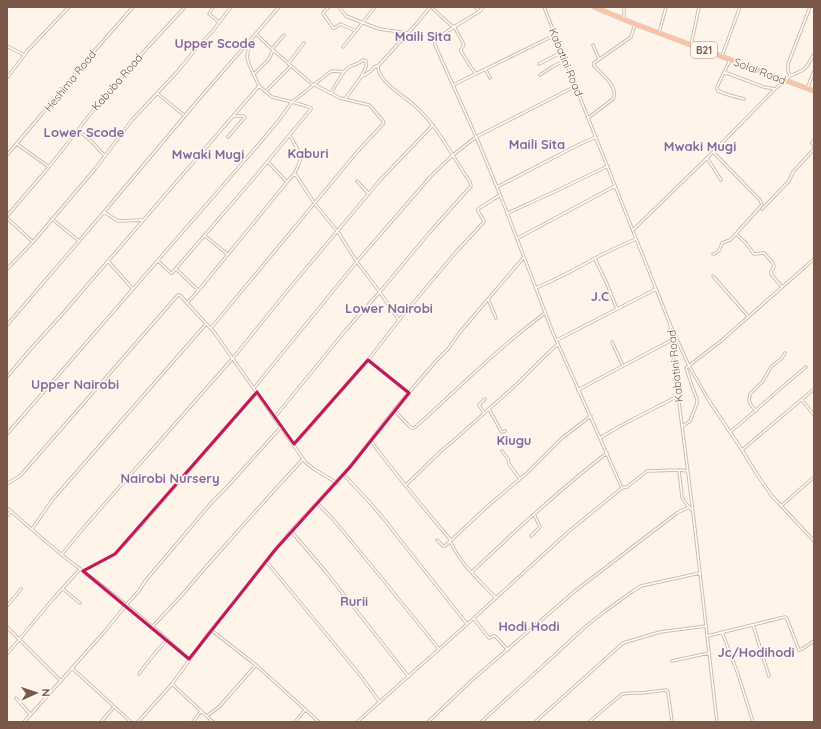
<svg xmlns="http://www.w3.org/2000/svg" width="821" height="729" font-family="Quicksand,sans-serif">
  <style>
    .lines { fill: none; stroke-linecap: round; stroke-linejoin: round }
    .minor-casing { stroke: #d2bbad; stroke-width: 3.5 }
    .trunk-casing { stroke: #dad0cc; stroke-width: 5.5 }
    .minor { stroke: #fff; stroke-width: 1.5 }
    .trunk { stroke: #fdc29e; stroke-width: 3.5 }
    .marked { fill: none; stroke: #c2185b; stroke-width: 3; stroke-linejoin: round }
    .labels { text-anchor: middle; dominant-baseline: central; stroke-width: 3; stroke-linejoin: round; paint-order: stroke }
    .shield { fill: #fff9f1; stroke: #a3887c; stroke-width: 1 }
    .shield-label { font-size: 10px; font-weight: bold; fill: #7b584a }
    .street-label { font-size: 11px; fill: #7b584a; stroke: #fff9f1 }
    .quarter-label { font-size: 13px; font-weight: bold; fill: #88669e; stroke: #fff9f1 }
  </style>
  <rect width="100%" height="100%" fill="#fef4e9"/>
  <g class="lines">
    <defs>
      <path id="minor" d="M213 7 209 14 219 22
        M329 7 323 13 324 15 333 28H335L340 24 356 31
        M339 7 346 16 379 29 408 33
        M431 7 453 27
        M475 7 480 11
        M483 7 480 11 438 37 435 39V45L478 141 501 197 553 333 575 382 622 488
        M544 7 670 324 671 340 693 512 717 722
        M624 19V7
        M454 26 464 45 461 49V51L470 66 476 74
        M659 33 666 7
        M256 34 273 50 313 85
        M250 41 247 57 249 64 259 86 272 97 292 102 330 72 334 71 344 72
        M593 45 599 59
        M691 45 699 7
        M7 46 24 55
        M343 47 375 7
        M272 49 284 35
        M722 56 740 7
        M730 60 717 87V89L718 91 729 95 744 99
        M288 64 304 43
        M539 64 562 52
        M486 70 490 78
        M724 72 764 87 775 89
        M254 74 269 59 273 50
        M540 75 552 67 566 60
        M790 75 788 72V64L810 7
        M7 78 28 50 69 7
        M453 85 555 35
        M807 89 814 71
        M265 92 291 66
        M157 93 185 116
        M331 93C336 86 342 71 349 67 354 64 358 65 363 60L366 61V67L361 77
        M345 99 361 77 371 71 374 67 377 66
        M588 118 613 99C619 87 602 74 594 66V63L631 37 635 24
        M78 130 91 141 104 155
        M290 136C294 143 301 152 300 160 299 165 296 170 294 175
        M228 137 245 117 243 116H233
        M814 140 812 143 814 146
        M17 144 49 167
        M713 152 760 200 762 205 733 237 730 240 722 243C720 249 719 253 713 254
        M7 155 41 115 75 73 133 7
        M707 158 721 180
        M268 162 287 182 293 175H296L315 204 338 232 357 262 379 291 399 320
        M357 181 369 194
        M497 187 578 145 596 137
        M762 209 789 181 793 172 814 149
        M104 212 118 221 143 220
        M508 213 556 191 608 166
        M7 216 49 167 102 99 131 67 146 49 185 7
        M7 218 33 242
        M52 219 79 241
        M633 230 707 158 775 89 790 76 803 70 807 66 814 54
        M736 234 746 243 754 254 764 253 773 263 774 267 771 271V274L782 287
        M204 235 227 254
        M518 238 615 186
        M595 259 607 284 617 309
        M108 261 132 288
        M7 269 33 242 95 169 132 120 177 72 199 45 212 32 231 7
        M176 269 198 290
        M713 276 748 316
        M536 288C557 279 578 268 599 256 611 250 624 244 636 239
        M488 299 496 318
        M188 302 198 291 287 182
        M7 325 104 212 199 99 279 7
        M671 326 689 366 708 399 742 450 758 476 772 496 814 541
        M211 328 357 152 384 123 383 121 372 108 369 105 340 98 315 85
        M557 340 656 289
        M612 342 623 366
        M368 360 409 393
        M7 377 28 352 65 311 259 86
        M254 388 359 259 431 176 453 155 476 137 576 86
        M578 390 604 376 670 341
        M802 400 814 415
        M489 409 501 431 502 432 505 431
        M394 410 410 427 412 428H414C434 411 453 392 473 374 496 352 520 332 545 313
        M756 411 751 405 749 400 750 394 763 381 771 367 782 358 785 353
        M484 413 479 405 485 399
        M274 418 345 331 384 287 429 233 471 186 470 182C452 156 438 126 414 105 404 96 377 81 378 66L418 22 430 7
        M682 426 686 424 690 421 697 403V399L692 386 686 368 721 341 814 259
        M730 432C756 411 780 388 806 367
        M7 434 259 144 279 120 292 102 306 106 311 108V109L254 178 172 273H171L158 261
        M600 438 620 426 678 396
        M371 441C395 474 422 506 449 538 458 562 479 580 496 598
        M294 444 309 428 332 401 368 360 399 320 456 252 483 223 484 221 478 211V209L500 195
        M742 450 814 389
        M502 451 508 459 509 464 520 479
        M679 470 682 497 684 501 689 507
        M344 475C361 493 379 511 394 532L467 624
        M7 484 20 476 27 468 178 295 181 296 187 303 214 332 306 463 314 469 337 483
        M406 485 441 451 453 441 518 383 546 355 558 344
        M317 503 332 518 380 576 439 649
        M781 506 814 477
        M7 508C31 528 54 550 79 568 118 597 154 627 189 659
        M7 516 11 511
        M32 529 53 499 206 324
        M291 531 326 572 409 677
        M531 536 540 527 534 514
        M437 540 443 546H445L490 504 527 473 562 438 591 416
        M62 554 86 525 233 358 288 290 381 179 433 125
        M266 561 360 675 379 701
        M83 571 115 554 137 530 257 392
        M472 572C485 559 499 547 512 534 543 506 574 478 607 453
        M63 589 80 603
        M7 606 21 589
        M474 619 489 638H490L493 636H495L508 650
        M753 625 769 676
        M153 626 182 595 205 568 270 495 303 459
        M7 627 61 681
        M211 630 239 596 275 550 291 531 350 467 394 410 436 361 448 349 460 332 524 257
        M722 632 738 674 753 722
        M707 636 785 617 787 619 799 650 802 649 814 641
        M7 654 53 599 80 569
        M672 661 709 653
        M72 668 131 722
        M139 674 147 663 167 639
        M172 684 213 722
        M16 698 30 714
        M207 716 219 707 256 665
        M24 722 106 630 126 605 138 592 146 580 212 502 227 487 281 427
        M101 722 114 707
        M138 722 172 684 211 630 256 665 319 722
        M193 722 201 711
        M295 722 305 710
        M357 722 474 618 568 532 622 488 627 487 647 471H650L679 470 688 471
        M428 722 472 680 575 591 677 513 689 507 692 510
        M481 722 546 663 584 628 604 612 633 591 641 586 700 573
        M535 722 623 643 660 632 706 626
        M589 722 622 694 631 693H642L666 690 668 692 672 722"/>
      <path id="trunk" d="M594 7 635 24 814 91"/>
    </defs>
    <use href="#minor" class="minor-casing"/>
    <use href="#trunk" class="trunk-casing"/>
    <use href="#minor" class="minor"/>
    <use href="#trunk" class="trunk"/>
  </g>
  <path class="marked" d="M368 360 409 393 350 467 275 550 189 659 83 571 115 554 257 392 294 444Z"/>
  <g class="labels">
    <rect class="shield" x="691" y="42" width="26" height="16" rx="3"/>
    <g class="shield-label">
      <text x="704" y="50">B21</text>
    </g>
    <g class="street-label">
      <text transform="translate(566 62) rotate(68)">Kabatini Road</text>
      <text transform="translate(760 71) rotate(21)">Solai Road</text>
      <text transform="translate(70 81) rotate(-51)">Heshima Road</text>
      <text transform="translate(117 82) rotate(-49)">Kabuba Road</text>
      <text transform="translate(675 366) rotate(-96)">Kabatini Road</text>
    </g>
    <g class="quarter-label">
      <text x="423" y="36">Maili Sita</text>
      <text x="215" y="43">Upper Scode</text>
      <text x="84" y="132">Lower Scode</text>
      <text x="537" y="144">Maili Sita</text>
      <text x="700" y="146">Mwaki Mugi</text>
      <text x="308" y="153">Kaburi</text>
      <text x="208" y="154">Mwaki Mugi</text>
      <text x="600" y="296">J.C</text>
      <text x="389" y="308">Lower Nairobi</text>
      <text x="75" y="384">Upper Nairobi</text>
      <text x="514" y="440">Kiugu</text>
      <text x="170" y="478">Nairobi Nursery</text>
      <text x="354" y="601">Rurii</text>
      <text x="529" y="626">Hodi Hodi</text>
      <text x="756" y="652">Jc/Hodihodi</text>
    </g>
  </g>
  <rect width="821" height="729" fill="none" stroke="#7b584a" stroke-width="16"/>
  <g transform="translate(36 693) rotate(87)" stroke="#fff9f1" stroke-width="3" paint-order="stroke">
  <path d="M0-3L7 15L0 10L-7 15Z" fill="#7b584a"/>
  <text y="-6" font-size="11" font-weight="bold" text-anchor="middle" fill="#7b584a">N</text>
  </g>
</svg>
